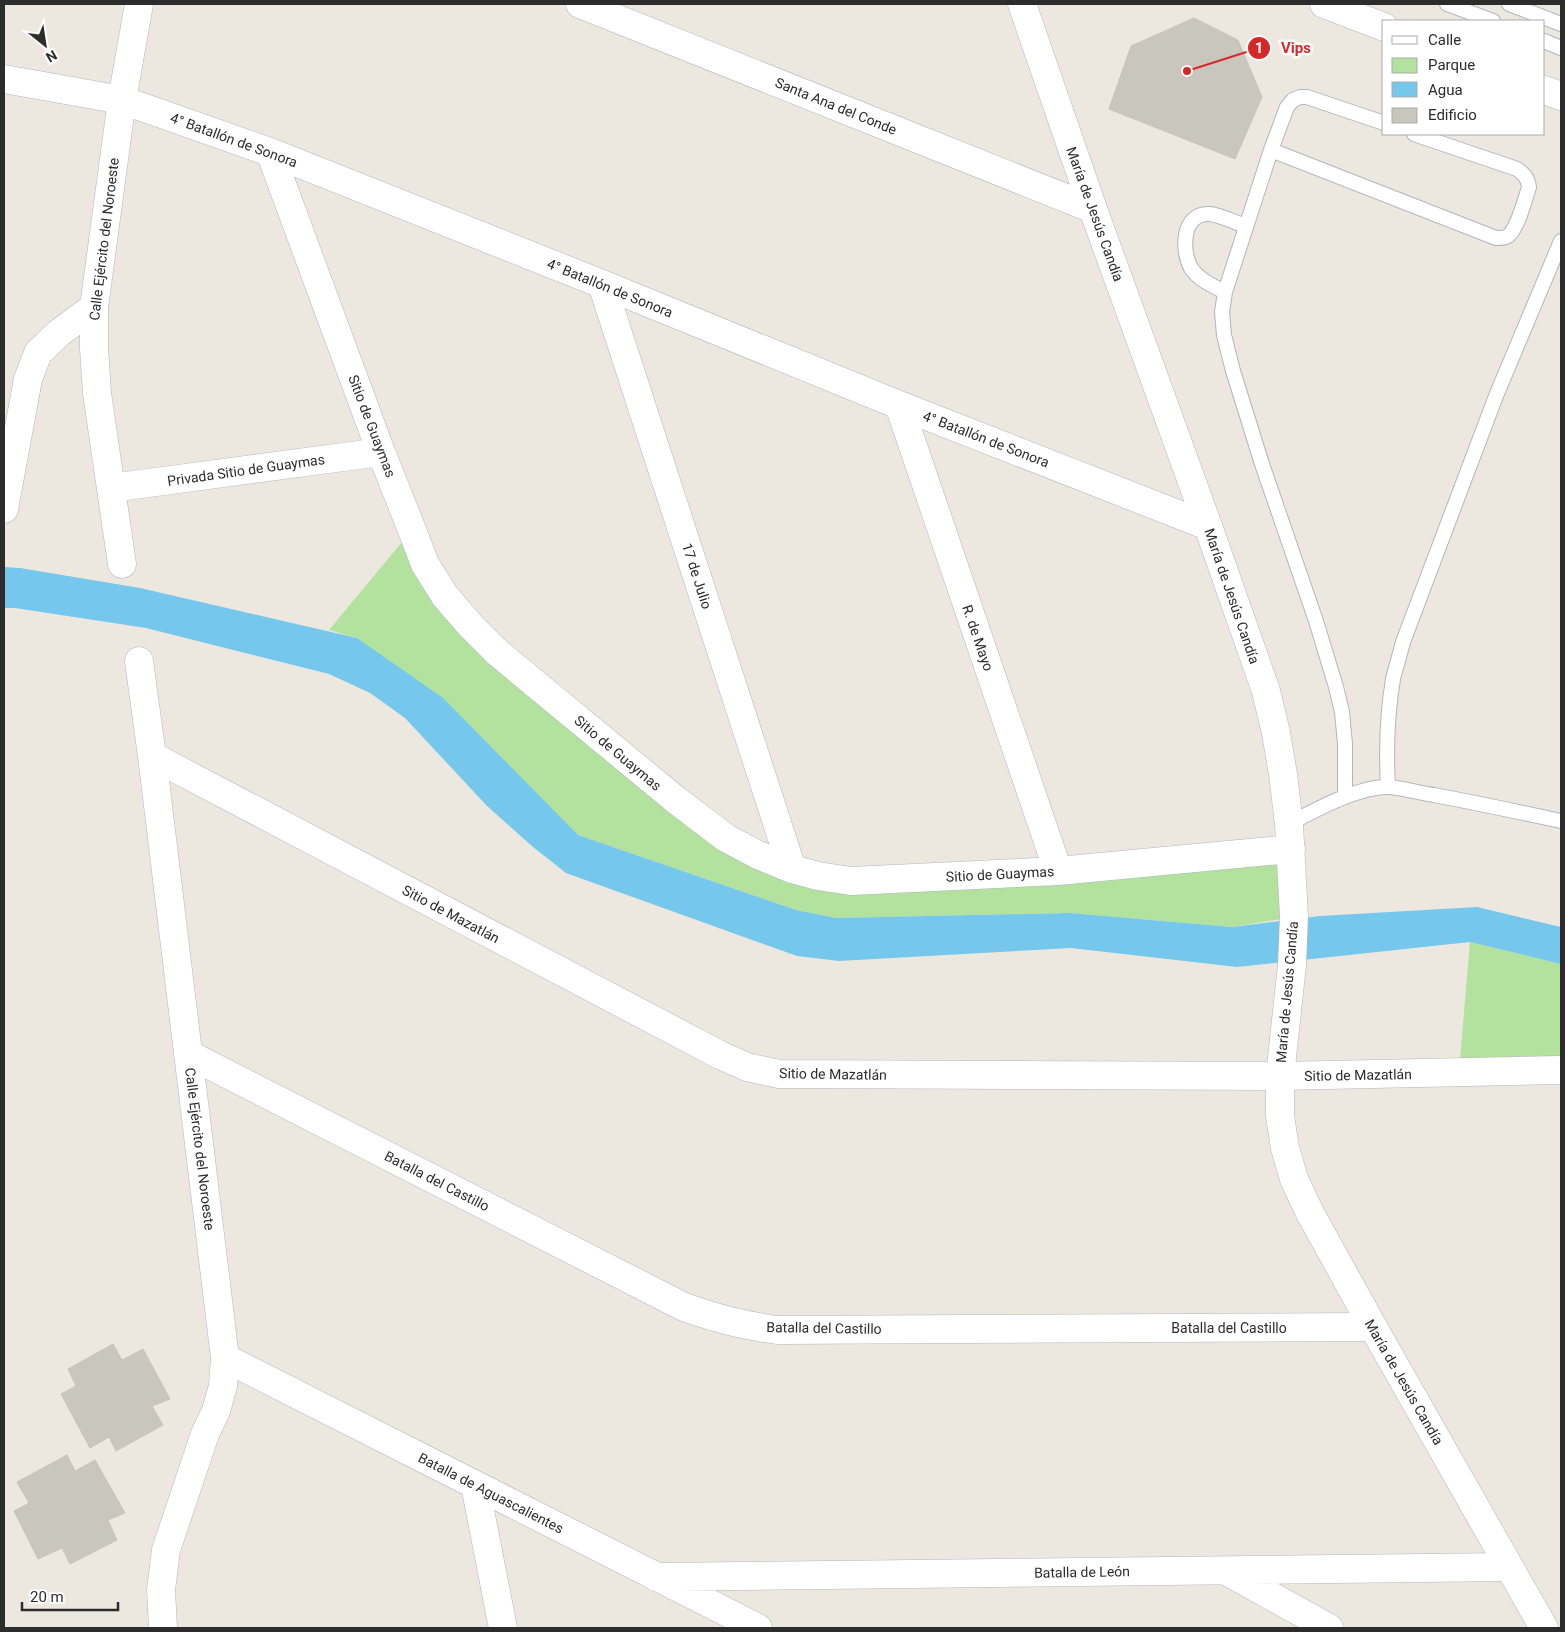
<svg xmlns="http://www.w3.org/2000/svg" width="1565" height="1632" font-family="Roboto,sans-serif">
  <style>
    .green { fill: #b2e29d }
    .water { fill: #75c8ec }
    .building { fill: #c9c6bd; stroke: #c9c4b8 }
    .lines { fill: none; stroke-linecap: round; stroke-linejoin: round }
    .service-casing { stroke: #b2b5bf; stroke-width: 16 }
    .minor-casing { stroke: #b2b5bf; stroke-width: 29 }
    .tertiary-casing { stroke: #b2b5bf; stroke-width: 29 }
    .secondary-casing { stroke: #b2b5bf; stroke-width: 29 }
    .service { stroke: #fff; stroke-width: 14 }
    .minor { stroke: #fff; stroke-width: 28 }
    .tertiary { stroke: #fff; stroke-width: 28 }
    .secondary { stroke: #fff; stroke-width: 28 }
    .labels { text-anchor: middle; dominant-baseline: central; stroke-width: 5; stroke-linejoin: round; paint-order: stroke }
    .street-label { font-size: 14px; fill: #2c2c2c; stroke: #fff }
    .leader { fill: none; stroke: #d62828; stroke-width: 2 }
    .callout-dot { fill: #d62828; stroke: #fff; stroke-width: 2 }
    .mark-label { font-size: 15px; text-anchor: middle; font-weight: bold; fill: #fff }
    .callout-label { font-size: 15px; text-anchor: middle; font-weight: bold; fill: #d62828; stroke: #fff; stroke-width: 5; stroke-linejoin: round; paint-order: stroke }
  </style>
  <rect width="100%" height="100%" fill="#ede8df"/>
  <path class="green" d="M412 530 470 625 676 800 818 876 1291 849 1294 917 1232 927 1070 913 836 918 796 910 578 835 357 638 329 630Z
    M1470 942 1561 964V1070L1459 1072Z"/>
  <path class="water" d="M4 567 20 568 140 588 357 638 443 698 578 835 796 910 836 918 1070 913 1232 927 1320 916 1477 907 1561 927V964L1470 942 1237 967 1071 948 839 961 797 956 566 873 533 847 487 806 405 718 370 693 329 674 146 628 15 608H4Z"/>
  <path class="building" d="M1194 18 1238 40 1262 97 1235 159 1109 109 1131 46Z
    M113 1344 122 1360 143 1349 170 1399 152 1406 163 1425 116 1451 109 1437 90 1448 61 1394 76 1386 68 1369Z
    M67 1455 75 1471 95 1460 125 1513 108 1520 117 1540 70 1564 62 1548 38 1559 14 1511 29 1503 17 1482Z"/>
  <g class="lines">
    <defs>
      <path id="service" d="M1447 4 1493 21
        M1509 4 1561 24
        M1544 41 1561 48
        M1271 150 1496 238C1500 238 1505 238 1508 236 1518 228 1525 199 1529 187 1528 178 1524 174 1517 169L1414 134
        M1225 292C1213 286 1199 280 1191 268 1181 250 1182 212 1210 214 1220 215 1236 223 1246 226
        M1388 787C1386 751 1387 715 1393 679 1396 667 1400 654 1403 642L1496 396 1561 241
        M1345 797V744L1342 712 1336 687 1316 621 1262 464 1233 371 1224 335 1222 312 1225 292 1271 150 1287 107 1293 100 1300 97H1307L1384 123
        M1289 824C1315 810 1359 786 1389 787 1403 788 1419 793 1434 795 1477 803 1519 812 1561 821"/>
      <path id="minor" d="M580 4 1093 209
        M4 79 122 100 270 152 602 284 899 405 1208 526
        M270 152 381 452 412 530 425 564 445 596 470 625 498 653 676 800 726 838 758 855 792 869 818 876 851 881 1058 871 1291 849
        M602 284 792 869
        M899 405 1058 871
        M111 488 381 452
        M4 509 28 379 38 353 59 333 94 307
        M122 564 97 393 94 349V307L122 100 139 4
        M139 661 152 756 225 1358 223 1386 216 1411 205 1434 166 1550 161 1590 163 1628
        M152 756 720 1055 747 1067 779 1074 1280 1076 1561 1070
        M188 1054 684 1307C718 1319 742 1325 777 1330L1373 1327
        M225 1358 758 1628
        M475 1485 503 1628
        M1228 1572 1329 1628
        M656 1577 1509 1567"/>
      <path id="tertiary" d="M1022 4 1093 209 1208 526 1266 691 1276 733 1283 774 1289 824 1294 917 1292 965 1280 1076V1116L1285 1148 1294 1179 1310 1213 1373 1327 1544 1628"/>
      <path id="secondary" d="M1324 4 1384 27
        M1544 90 1561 96"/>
    </defs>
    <use href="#service" class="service-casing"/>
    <use href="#minor" class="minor-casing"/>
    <use href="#tertiary" class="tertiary-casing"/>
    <use href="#secondary" class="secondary-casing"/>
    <use href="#service" class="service"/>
    <use href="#minor" class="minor"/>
    <use href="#tertiary" class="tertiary"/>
    <use href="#secondary" class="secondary"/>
  </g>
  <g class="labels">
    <g class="street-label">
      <text transform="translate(836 106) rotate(22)">Santa Ana del Conde</text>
      <text transform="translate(234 140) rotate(20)">4° Batallón de Sonora</text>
      <text transform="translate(1095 214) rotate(70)">María de Jesús Candía</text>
      <text transform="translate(104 239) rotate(-83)">Calle Ejército del Noroeste</text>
      <text transform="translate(610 288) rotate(22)">4° Batallón de Sonora</text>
      <text transform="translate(372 426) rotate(69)">Sitio de Guaymas</text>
      <text transform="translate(986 439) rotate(21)">4° Batallón de Sonora</text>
      <text transform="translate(246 470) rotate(-8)">Privada Sitio de Guaymas</text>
      <text transform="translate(697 576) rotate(72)">17 de Julio</text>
      <text transform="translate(1232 596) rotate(71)">María de Jesús Candía</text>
      <text transform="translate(978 638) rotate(71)">R. de Mayo</text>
      <text transform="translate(618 753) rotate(40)">Sitio de Guaymas</text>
      <text transform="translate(1000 874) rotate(-3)">Sitio de Guaymas</text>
      <text transform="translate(451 914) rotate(28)">Sitio de Mazatlán</text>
      <text transform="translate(1287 992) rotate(-85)">María de Jesús Candía</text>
      <text transform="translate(833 1074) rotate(1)">Sitio de Mazatlán</text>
      <text transform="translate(1358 1075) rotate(-1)">Sitio de Mazatlán</text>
      <text transform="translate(200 1149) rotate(83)">Calle Ejército del Noroeste</text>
      <text transform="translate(437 1181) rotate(27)">Batalla del Castillo</text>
      <text transform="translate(824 1328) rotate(1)">Batalla del Castillo</text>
      <text x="1229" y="1328">Batalla del Castillo</text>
      <text transform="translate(1404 1382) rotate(60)">María de Jesús Candía</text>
      <text transform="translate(491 1493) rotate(27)">Batalla de Aguascalientes</text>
      <text transform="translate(1082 1572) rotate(-1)">Batalla de León</text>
    </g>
  </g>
  <path class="leader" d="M1187 71L1259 48"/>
  <g class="callout-dot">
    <circle cx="1187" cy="71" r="5"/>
    <circle cx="1259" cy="48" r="12"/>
  </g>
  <g class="mark-label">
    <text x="1259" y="53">1</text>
  </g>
  <g class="callout-label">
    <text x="1296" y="53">Vips</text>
  </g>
  <rect width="1565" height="1632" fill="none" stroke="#2c2c2c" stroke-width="10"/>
  <rect x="1382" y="20" width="162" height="115" fill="#ffffff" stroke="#ababab"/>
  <rect x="1392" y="36" width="25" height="8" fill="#ffffff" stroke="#ababab"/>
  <text x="1428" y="45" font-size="15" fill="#2c2c2c">Calle</text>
  <rect x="1392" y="58" width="25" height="15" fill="#b2e29d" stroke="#ababab"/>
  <text x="1428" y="70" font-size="15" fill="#2c2c2c">Parque</text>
  <rect x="1392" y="82" width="25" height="15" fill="#75c8ec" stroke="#ababab"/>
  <text x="1428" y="95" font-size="15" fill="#2c2c2c">Agua</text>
  <rect x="1392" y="108" width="25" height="15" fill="#c9c6bd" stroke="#ababab"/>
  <text x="1428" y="120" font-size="15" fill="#2c2c2c">Edificio</text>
  <g transform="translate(45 45) rotate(150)" stroke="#ffffff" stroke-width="4" paint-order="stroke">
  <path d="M0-4L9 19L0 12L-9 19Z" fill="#2c2c2c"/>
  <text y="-8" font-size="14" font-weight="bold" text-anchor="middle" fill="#2c2c2c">N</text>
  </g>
  <path d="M22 1602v8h96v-8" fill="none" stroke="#2c2c2c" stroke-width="2.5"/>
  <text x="30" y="1602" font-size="15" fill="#2c2c2c" stroke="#ffffff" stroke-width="4" paint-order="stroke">20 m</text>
</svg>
